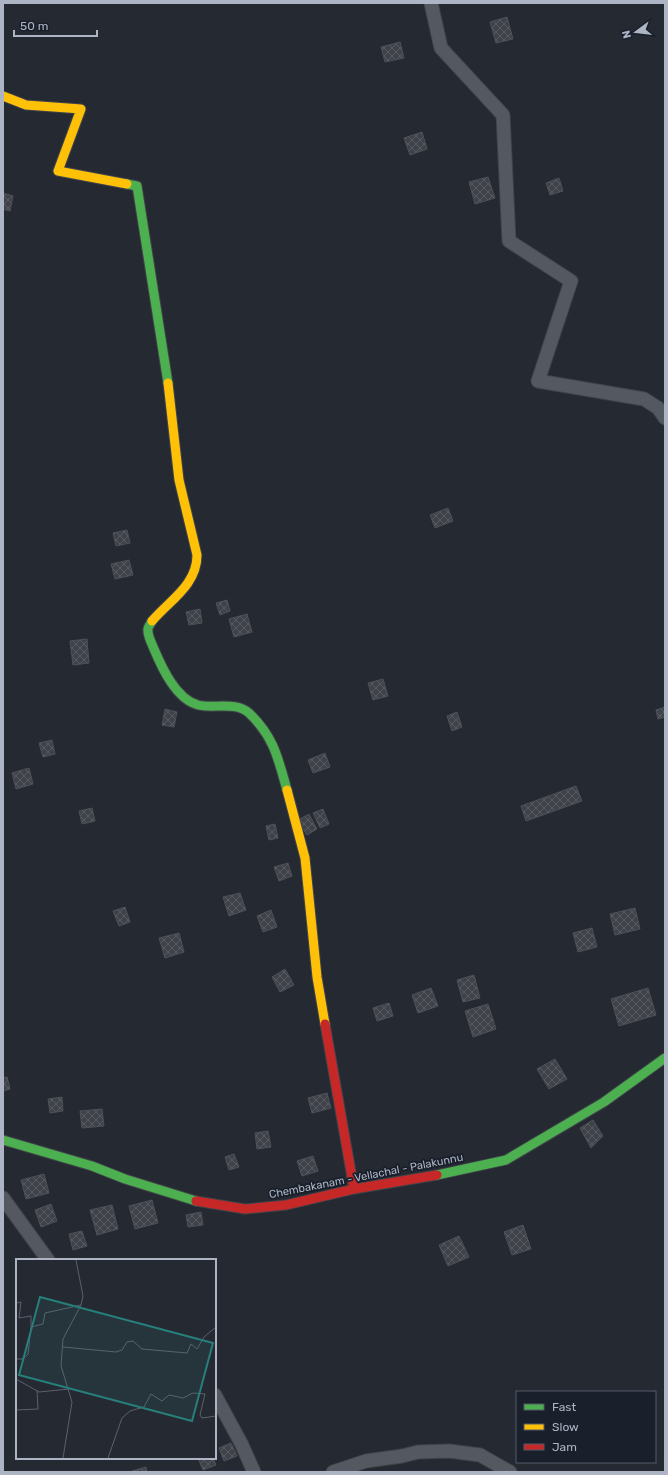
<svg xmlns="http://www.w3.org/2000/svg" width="668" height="1475" font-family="Rubik,sans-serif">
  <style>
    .building { fill: url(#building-cross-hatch); stroke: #4c515a }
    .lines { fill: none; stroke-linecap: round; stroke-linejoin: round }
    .street-casing { stroke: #40444a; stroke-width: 15 }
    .fast-casing { stroke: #40444a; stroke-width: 11 }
    .slow-casing { stroke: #40444a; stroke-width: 11 }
    .jam-casing { stroke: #40444a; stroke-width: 11 }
    .street { stroke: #545860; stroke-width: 13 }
    .fast { stroke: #4caf50; stroke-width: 9 }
    .slow { stroke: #ffc107; stroke-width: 9 }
    .jam { stroke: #c62828; stroke-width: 9 }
    .labels { text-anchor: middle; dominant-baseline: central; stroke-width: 3.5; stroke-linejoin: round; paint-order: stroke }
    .street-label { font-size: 11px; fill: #adb5c4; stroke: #191f2b }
    .inset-road { fill: none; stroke: #5b616c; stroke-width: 1 }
    .view { fill: #277f7b; fill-opacity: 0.15; stroke: #277f7b; stroke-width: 2 }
    .inset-edge { fill: none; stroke: #adb5c4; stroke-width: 2 }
  </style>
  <defs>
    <pattern id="building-cross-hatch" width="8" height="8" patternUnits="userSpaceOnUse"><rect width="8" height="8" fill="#3f4349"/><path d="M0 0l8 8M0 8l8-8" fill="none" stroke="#585c62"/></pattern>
  </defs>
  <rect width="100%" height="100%" fill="#252931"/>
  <path class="building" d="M507 17 513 39 496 43 490 22Z
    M400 42 404 58 385 62 381 47Z
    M422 132 427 149 410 155 404 138Z
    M488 177 495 198 475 204 469 182Z
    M559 178 563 191 550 195 546 183Z
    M3 193 13 196 10 211 3 209Z
    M448 508 453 521 435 528 430 515Z
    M127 530 130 543 116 546 113 533Z
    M129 560 133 575 115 579 111 564Z
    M227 600 230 611 220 615 216 603Z
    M200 609 202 623 189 625 186 612Z
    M247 614 252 632 234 637 229 619Z
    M87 639 89 663 73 665 70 641Z
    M383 679 388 696 373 700 368 683Z
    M665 707V717L658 719 656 710Z
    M165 709 177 712 174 727 162 725Z
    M457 712 462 727 452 731 447 716Z
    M52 740 55 754 43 757 39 743Z
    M325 753 330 767 313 773 308 760Z
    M29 768 33 784 16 789 12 773Z
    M576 786 582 801 526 821 521 806Z
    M92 808 95 821 82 824 79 811Z
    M323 809 329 824 320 828 313 813Z
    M309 814 317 829 307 835 298 820Z
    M275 824 278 838 269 840 266 826Z
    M288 863 292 876 279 881 274 867Z
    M240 893 246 910 229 916 223 897Z
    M125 907 130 922 119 926 113 911Z
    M635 908 640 929 615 935 610 914Z
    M271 910 277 927 263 932 257 916Z
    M592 928 597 947 578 952 573 933Z
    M179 933 184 952 165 958 159 938Z
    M285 969 294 985 280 992 272 977Z
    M474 975 480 998 463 1002 457 980Z
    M431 988 438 1006 418 1013 412 995Z
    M648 988 656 1015 619 1026 611 999Z
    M389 1003 393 1016 377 1021 373 1008Z
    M488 1004 496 1029 473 1037 465 1011Z
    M555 1059 567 1079 549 1089 537 1069Z
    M7 1077 10 1089 3 1091V1078Z
    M327 1093 331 1108 312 1113 308 1098Z
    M62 1097 63 1111 50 1113 48 1099Z
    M102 1109 104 1126 82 1128 80 1111Z
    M593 1120 603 1136 591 1148 580 1128Z
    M268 1131 271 1147 257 1149 255 1133Z
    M234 1154 239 1167 229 1170 225 1157Z
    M313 1156 318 1171 302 1176 297 1161Z
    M44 1174 49 1193 26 1199 21 1180Z
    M152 1200 158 1223 135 1229 129 1206Z
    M51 1204 57 1221 41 1227 35 1210Z
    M112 1205 118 1229 97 1235 90 1210Z
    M201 1212 203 1225 188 1227 186 1215Z
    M523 1225 531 1249 512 1255 504 1232Z
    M82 1231 87 1246 73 1250 69 1234Z
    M459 1236 469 1257 448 1266 439 1245Z
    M231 1443 237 1456 224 1461 219 1448Z
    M198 1458H213L216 1465 203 1470Z
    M146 1467 147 1472H132V1471Z"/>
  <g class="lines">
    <defs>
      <path id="street" d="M431 3 441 48 503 115 509 241 571 281 538 381 644 399 658 408 665 418
        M3 1198 48 1260
        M215 1395 241 1443 254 1472
        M333 1472 366 1461 402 1456 418 1452 449 1451 480 1455 510 1472"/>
      <path id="fast" d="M127 184 137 186 168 383
        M152 621C151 623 148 627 148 629 147 635 152 644 154 649 162 668 176 699 198 705 213 709 236 701 249 713 274 737 278 758 287 790
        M3 1140 92 1166 125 1179 196 1201
        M437 1175 506 1160 604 1102 665 1058"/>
      <path id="slow" d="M3 96 26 105 81 109 58 171 127 184
        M152 621C170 600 197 585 197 555L179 480 168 383
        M287 790 305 858 317 977 325 1024"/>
      <path id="jam" d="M325 1024 354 1189
        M196 1201 245 1209 286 1205 354 1189 437 1175"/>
    </defs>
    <use href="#street" class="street-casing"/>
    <use href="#fast" class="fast-casing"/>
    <use href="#slow" class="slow-casing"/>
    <use href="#jam" class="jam-casing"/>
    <use href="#street" class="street"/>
    <use href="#fast" class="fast"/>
    <use href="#slow" class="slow"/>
    <use href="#jam" class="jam"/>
  </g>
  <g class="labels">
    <g class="street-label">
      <text transform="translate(366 1176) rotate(-11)">Chembakanam - Vellachal - Palakunnu</text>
    </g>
  </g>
  <g transform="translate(16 1259)">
    <rect width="200" height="200" fill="#252931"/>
    <path class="inset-road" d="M0 44 5 43 3 59 15 57V68M47 88 100 93 106 91 111 83 117 82 126 90 171 94 175 85 181 90 188 78 200 68M0 100H7L12 95 15 68 27 65 29 54 65 46M0 120 23 133 53 130M0 151 22 150 21 131M47 199 56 143 45 107 47 80 65 46 67 37 60 1M92 199 106 159 114 152 128 148 135 135 146 142 153 136 167 139 177 134 189 135 184 156 186 159 200 157"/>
    <path class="view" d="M24 38 197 84 176 162 3 116Z"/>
    <rect width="200" height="200" class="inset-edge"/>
  </g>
  <rect width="668" height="1475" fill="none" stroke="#adb5c4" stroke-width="8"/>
  <rect x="516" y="1391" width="140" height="72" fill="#191f2b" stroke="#545b68"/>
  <rect x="524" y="1404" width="20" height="6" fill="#4caf50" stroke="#545b68"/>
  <text x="552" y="1411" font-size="12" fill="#adb5c4">Fast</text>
  <rect x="524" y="1424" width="20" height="6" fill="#ffc107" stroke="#545b68"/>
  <text x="552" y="1431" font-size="12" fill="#adb5c4">Slow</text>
  <rect x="524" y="1444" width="20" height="6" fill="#c62828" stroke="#545b68"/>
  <text x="552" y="1451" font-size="12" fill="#adb5c4">Jam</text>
  <g transform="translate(636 32) rotate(255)" stroke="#191f2b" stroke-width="3" paint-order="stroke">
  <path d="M0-3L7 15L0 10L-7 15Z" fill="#adb5c4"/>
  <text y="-6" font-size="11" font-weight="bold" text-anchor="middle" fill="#adb5c4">N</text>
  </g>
  <path d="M14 30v6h83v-6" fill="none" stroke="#adb5c4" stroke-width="2"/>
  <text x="20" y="30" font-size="12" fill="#adb5c4" stroke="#191f2b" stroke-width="3" paint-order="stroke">50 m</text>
</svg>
